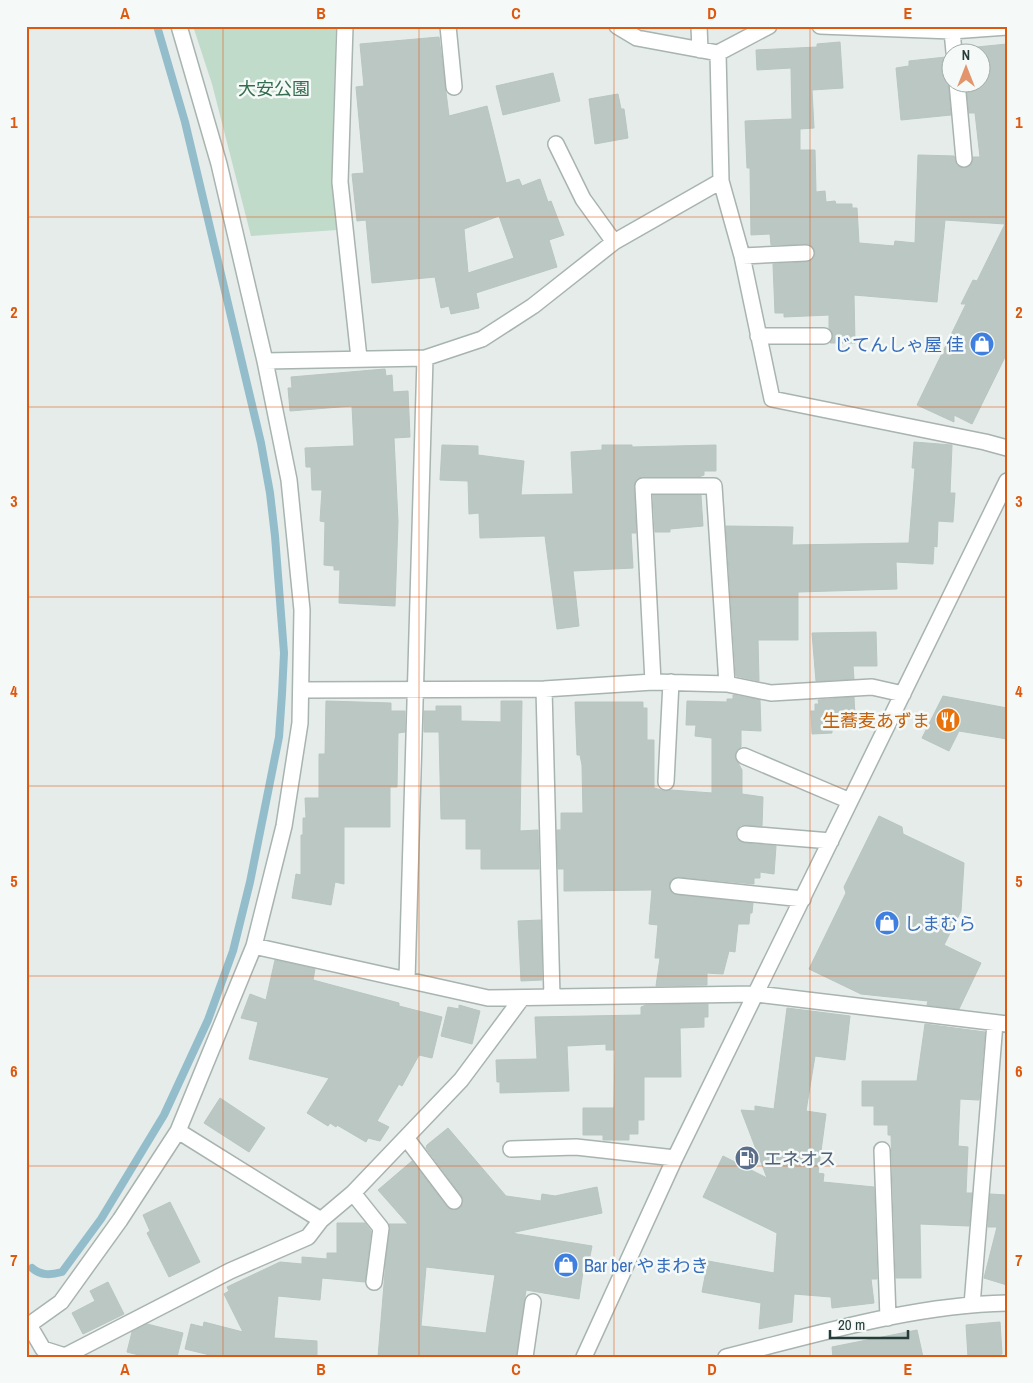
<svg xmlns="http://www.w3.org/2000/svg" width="1033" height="1383" font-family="'Archivo Narrow','Noto Sans JP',sans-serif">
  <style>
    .green { fill: #c0dbca }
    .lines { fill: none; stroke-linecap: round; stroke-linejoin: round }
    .stream { stroke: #93bdcb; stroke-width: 8 }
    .building { fill: #bac7c3; stroke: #b8c5c1; fill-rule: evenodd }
    .minor-casing { stroke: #a8b4b0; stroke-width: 18 }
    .minor { stroke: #fff; stroke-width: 15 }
    .grid { fill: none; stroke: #de580e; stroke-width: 1; stroke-opacity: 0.55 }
    .labels { text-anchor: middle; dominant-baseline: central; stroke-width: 5; stroke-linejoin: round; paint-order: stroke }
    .park-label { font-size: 18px; fill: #346e50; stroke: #f5f9f7 }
    .shop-label { font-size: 18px; fill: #366cbe; stroke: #f5f9f7; text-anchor: start }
    .food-label { font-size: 18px; fill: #c56008; stroke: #f5f9f7; text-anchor: end }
    .service-label { font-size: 18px; fill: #4e5e75; stroke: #f5f9f7; text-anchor: start }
    .neatline { fill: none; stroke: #de580e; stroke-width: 2 }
    .grid-label { font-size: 16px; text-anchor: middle; font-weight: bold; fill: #de580e }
  </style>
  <rect width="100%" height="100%" fill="#e5ece9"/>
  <path class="green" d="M193 26H336L333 129 337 230 251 236 212 84Z"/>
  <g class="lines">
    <path class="stream" d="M32 1268C41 1276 51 1275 62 1272L101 1219 164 1115 208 1020 233 951 250 882 279 737 282 694 284 653 275 536 270 493 261 443 185 122 157 26"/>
  </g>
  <path class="building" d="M439 37 449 116 487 106 506 183 519 179 522 186 540 179 548 202 551 201 564 235 549 240 557 267 476 293 479 308 451 314 449 306 441 308 435 277 372 283 366 220 357 221 352 174 364 173 356 87 364 86 360 44ZM499 216 514 258 468 273 464 229Z
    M840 42 843 88 812 90 814 128 800 129V150H815L816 192 825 191 826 202 835 201 836 204H852V208H857L859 243 894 246 895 241 915 243 918 155 954 156 957 165 964 168 972 163 973 157H980L975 113H969L966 82H980V52H977V47L1007 44V353L972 424 954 415V422L917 405 966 304H961L973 280 977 281 1005 224 945 220 937 302 854 295 855 343H830L833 336 829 328V315L784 317V313H775L773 264 807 262 814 258 815 252 810 244 771 245 770 234 751 235 750 168H747L745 121 792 119 791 68 757 70 756 50 817 47V44Z
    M946 57 950 61V76L948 83 951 115 901 120 896 68 909 66V61Z
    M553 73 560 101 503 115 496 86Z
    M618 94 621 109H624L628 138 595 144 589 99Z
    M385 369 386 376 392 375 393 392 408 391 410 437 394 438 398 521 395 606 339 603 340 570H334V566L324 565 325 522 320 521 322 490H312L311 467H306L305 448 354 446 352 406 290 411 288 388H292L291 377Z
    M914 442 952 445 950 493H955L953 522 938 521 937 547 934 546 933 564 896 562 897 589 798 592V640H758L759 681 736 676 726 526 793 527 792 545 909 543 915 468H912Z
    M442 445 478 446V455L524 461 521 495 573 494 571 452 602 450V445H632V447L716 445V471H704V475L699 477 638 478 634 486 636 533H631L633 568 573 571 579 626 557 629 545 536 480 538 479 513 469 514 468 481 440 480Z
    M653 495H701L703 526 670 529V532H655Z
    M876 632 877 666H853L854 679 816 681 812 633Z
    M733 695 760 700 761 731 741 730V747L736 752 735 757 742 770V794L763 797 762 826 741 825 737 829 736 838 744 843 776 846 774 874 760 872V878H754V884L679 877 671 880 669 886 673 894 753 903 752 913H750L749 924H738L735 952 729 951 723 974 707 973V985L656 986 660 958H655L658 925 649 924 652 890 564 891V869H558L557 830H561V813H583L582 765 580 755H577L575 702H643V708H647V740H654V788L665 791 671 790 712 793V738L695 736 696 725H686L687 701 727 702V699H733Z
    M943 696 1007 708V739L959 731 949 751 922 738Z
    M854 697 855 716H851L852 722H843V729L832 730V733L812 734 811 711H815V704H819L818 700Z
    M326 701 391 703V711H405V732L398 733 397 787H390V827H344V884L335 882 331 905 292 898 296 874 301 875V835H303V818H306L305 798H319V754H325Z
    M501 701H522L520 831 538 830 539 869H481V849H466V819H441L439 732H424V711H436V706H461V721L501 722Z
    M879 816 902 827 903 834 964 863 961 911 944 945 981 963 959 1009 927 1005 928 1001 861 994 809 969 846 893 844 887Z
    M541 920 542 980 521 981 518 921Z
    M275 960 315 969 313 980 399 1003V1006L442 1017 432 1058 419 1055 402 1086 399 1084 377 1121 389 1127 380 1141 368 1138 366 1142 337 1125 336 1127 330 1123 328 1126 307 1113 329 1078 249 1059 258 1022 241 1018 250 994 266 1000Z
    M708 1004V1017H704V1027L680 1028 681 1077H644V1120H638V1134H629V1140H603V1135H583V1108H614L615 1050H606V1044L567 1046 569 1091 500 1093V1082H497L496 1060 537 1059 535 1017 641 1015V1007L646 1005Z
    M459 1005 480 1011 472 1044 441 1036 448 1007 459 1009Z
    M787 1008 850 1016 845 1060 815 1056 806 1111 826 1114 818 1173 824 1174 823 1182 874 1187 877 1279H871L874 1303 832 1308 831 1297 794 1294 792 1322 759 1329 761 1303 702 1292 708 1261 774 1273 777 1233 703 1197 723 1156 767 1178 741 1110 755 1111V1106L774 1109Z
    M925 1024 985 1032 979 1100 960 1099 958 1146 968 1147 966 1193H972L969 1226 920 1224 921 1278H896L891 1135H888V1125H874V1106H862V1081H917Z
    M220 1098 265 1128 249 1152 204 1123Z
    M448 1128 506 1196 541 1201 542 1194 555 1196 597 1187 602 1213 511 1233 592 1246 587 1271H583L579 1299 526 1290 516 1357H378L389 1224H408L378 1190 412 1161 447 1207 455 1210 460 1208 463 1200 461 1195 426 1148 427 1145ZM426 1267 495 1275 486 1333 421 1326Z
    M990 1194 1007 1195V1285L984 1278 997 1227H988Z
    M170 1202 200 1262 169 1277 147 1233 150 1231 143 1215Z
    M337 1223H365L371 1231 365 1282 322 1278 320 1300 278 1296 274 1338 317 1341V1357H218L185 1349 191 1324 203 1327 204 1322 243 1332 224 1294 229 1291 227 1287 280 1262 302 1264V1257L327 1259V1253H337Z
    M108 1282 124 1314 83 1334 72 1313 95 1301 90 1291Z
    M1000 1322 1002 1354 998 1355V1357H968L966 1325Z
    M147 1324 183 1333 177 1357H147L127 1352 132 1332Z
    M917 1330 923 1357H833L832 1347Z"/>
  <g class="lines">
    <defs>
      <path id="minor" d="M345 26 340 182 359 358
        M448 26 454 87
        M617 26 637 38 718 53 769 26
        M699 26 700 50
        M820 26 952 31 1007 27
        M952 31 954 52
        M718 53 721 181
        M957 82 964 159
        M556 144 583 199 614 242
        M742 256 806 253
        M758 336H824
        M265 361 425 358 482 339 533 306 614 242 721 181 742 256 772 399 985 442 1007 448
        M653 682 643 486H714L727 684
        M544 689 552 997
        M301 690 544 689 653 682 727 684 771 693 872 687 903 694
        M744 756 850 801
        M666 782 671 682
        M745 834 831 841
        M678 886 803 899
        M254 946 488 998 757 994 1007 1024
        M407 979 425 358
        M178 1131 321 1220
        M407 1139 454 1201
        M511 1149 576 1147 675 1158
        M882 1150 888 1318
        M353 1193 381 1228 374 1282
        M972 1305 995 1023
        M29 1325 43 1349 65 1356
        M26 1327 61 1302 120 1220 178 1131 254 946 284 826 300 723 302 610 289 480 265 361 219 164 179 26
        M63 1357 230 1271 308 1237 321 1220 353 1193 461 1080 522 998
        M525 1357 533 1302
        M584 1357 675 1158 1007 481
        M726 1357C818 1334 912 1305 1007 1303"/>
    </defs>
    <use href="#minor" class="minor-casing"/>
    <use href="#minor" class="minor"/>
  </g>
  <path class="grid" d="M223 26V1357M419 26V1357M614 26V1357M810 26V1357M26 217H1007M26 407H1007M26 597H1007M26 786H1007M26 976H1007M26 1166H1007"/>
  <defs>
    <symbol id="shop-disc" viewBox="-11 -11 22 22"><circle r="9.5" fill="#3f7fe0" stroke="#f5f9f7"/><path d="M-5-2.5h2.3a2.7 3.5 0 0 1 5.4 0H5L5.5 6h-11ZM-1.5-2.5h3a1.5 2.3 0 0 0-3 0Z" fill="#fff"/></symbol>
    <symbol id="restaurant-disc" viewBox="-11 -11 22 22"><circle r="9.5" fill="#e8710a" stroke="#f5f9f7"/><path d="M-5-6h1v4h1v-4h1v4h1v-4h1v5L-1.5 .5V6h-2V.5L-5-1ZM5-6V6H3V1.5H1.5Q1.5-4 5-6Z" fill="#fff"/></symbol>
    <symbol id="fuel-disc" viewBox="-11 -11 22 22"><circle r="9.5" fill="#5c6f8a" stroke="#f5f9f7"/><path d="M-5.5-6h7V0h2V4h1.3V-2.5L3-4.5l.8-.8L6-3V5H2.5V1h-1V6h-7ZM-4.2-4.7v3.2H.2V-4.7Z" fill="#fff"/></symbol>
  </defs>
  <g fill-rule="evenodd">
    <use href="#shop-disc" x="968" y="330" width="28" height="28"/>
    <use href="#restaurant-disc" x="934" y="706" width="28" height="28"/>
    <use href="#shop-disc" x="873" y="909" width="28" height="28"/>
    <use href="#fuel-disc" x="733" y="1144" width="28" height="28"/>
    <use href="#shop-disc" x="552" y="1251" width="28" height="28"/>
  </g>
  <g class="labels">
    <g class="park-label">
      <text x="274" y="88">大安公園</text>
    </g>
    <g class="shop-label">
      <text x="964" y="344" text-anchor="end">じてんしゃ屋 佳</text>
      <text x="904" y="923">しまむら</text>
      <text x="584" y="1265">Bar ber やまわき</text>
    </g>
    <g class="food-label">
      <text x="930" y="720">生蕎麦あずま</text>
    </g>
    <g class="service-label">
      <text x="764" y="1158">エネオス</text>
    </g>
  </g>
  <rect width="1033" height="1383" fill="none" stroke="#f5f9f7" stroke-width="55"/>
  <g transform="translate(966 68)"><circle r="24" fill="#f5f9f7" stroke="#a2adab"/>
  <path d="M0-4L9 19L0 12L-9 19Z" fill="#e2956c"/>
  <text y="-8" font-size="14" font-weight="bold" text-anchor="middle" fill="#263c38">N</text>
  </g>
  <path d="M830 1330v8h78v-8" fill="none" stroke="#263c38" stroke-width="2.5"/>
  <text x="838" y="1330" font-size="15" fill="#263c38" stroke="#f5f9f7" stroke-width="4" paint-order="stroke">20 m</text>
  <rect x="28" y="28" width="978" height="1328" class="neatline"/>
  <g class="grid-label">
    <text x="125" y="19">A</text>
    <text x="321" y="19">B</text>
    <text x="516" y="19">C</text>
    <text x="712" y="19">D</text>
    <text x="908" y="19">E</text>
    <text x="14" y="128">1</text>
    <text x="1019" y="128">1</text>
    <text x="14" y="318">2</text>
    <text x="1019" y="318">2</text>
    <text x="14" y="507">3</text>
    <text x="1019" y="507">3</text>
    <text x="14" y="697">4</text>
    <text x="1019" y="697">4</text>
    <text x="14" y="887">5</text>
    <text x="1019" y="887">5</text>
    <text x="14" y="1077">6</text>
    <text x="1019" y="1077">6</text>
    <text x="14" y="1266">7</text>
    <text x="1019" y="1266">7</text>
    <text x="125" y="1375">A</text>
    <text x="321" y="1375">B</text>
    <text x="516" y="1375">C</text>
    <text x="712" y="1375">D</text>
    <text x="908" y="1375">E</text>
  </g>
</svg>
